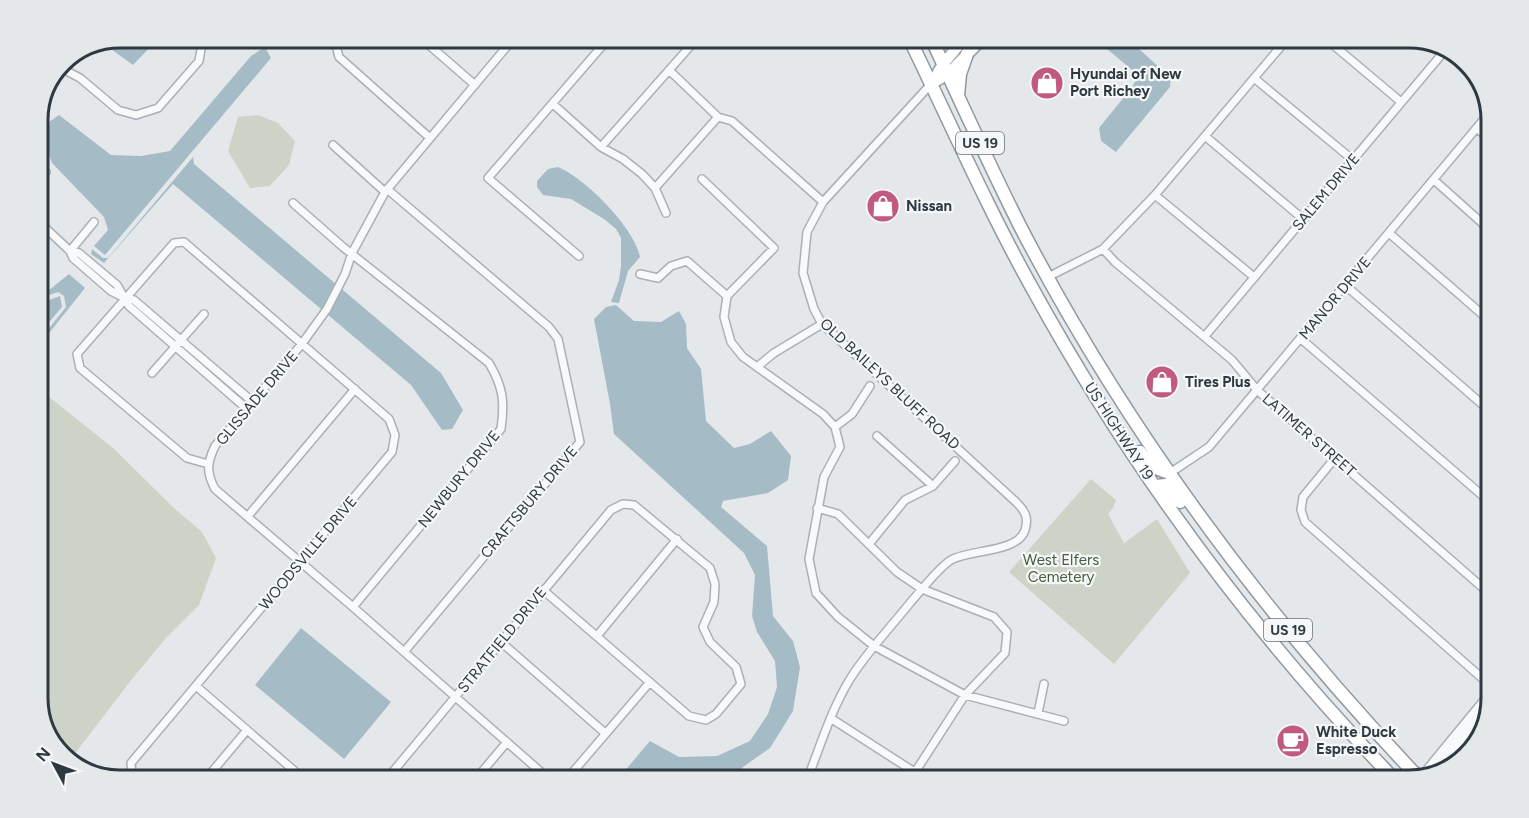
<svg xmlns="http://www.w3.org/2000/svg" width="1529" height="818" font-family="Figtree,sans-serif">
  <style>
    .green { fill: #cdd4c7 }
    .water { fill: #a5bcc6 }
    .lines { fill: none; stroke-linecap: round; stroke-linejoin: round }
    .minor-casing { stroke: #aab0b5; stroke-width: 10 }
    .tertiary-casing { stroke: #aab0b5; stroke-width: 12 }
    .primary-casing { stroke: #a6afb5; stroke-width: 14 }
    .trunk-casing { stroke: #8e99a0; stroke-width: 15 }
    .minor { stroke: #f7f9fa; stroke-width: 7 }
    .tertiary { stroke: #f7f9fa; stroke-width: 9 }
    .primary { stroke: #fff; stroke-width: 10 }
    .trunk { stroke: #fff; stroke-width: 12 }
    .labels { text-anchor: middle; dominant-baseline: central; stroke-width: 4.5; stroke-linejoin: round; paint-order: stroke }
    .shield { fill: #f5f7f8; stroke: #6a7279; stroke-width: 1.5 }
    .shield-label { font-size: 14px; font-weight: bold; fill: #2e3942 }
    .poi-label { font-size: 15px; font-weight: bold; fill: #2e3942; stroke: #f5f7f8; text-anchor: start }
    .street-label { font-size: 15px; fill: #2e3942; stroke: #f5f7f8 }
    .park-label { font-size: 15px; fill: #495c3d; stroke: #f5f7f8 }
    .rim { fill: none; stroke: #2e3942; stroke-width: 3 }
  </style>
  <rect width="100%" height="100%" fill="#e5e8eb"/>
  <path class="green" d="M258 115 278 123 295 141 289 165 270 186 250 188 228 151 238 117Z
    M38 388 113 448 175 509 202 532 216 558 199 605 166 638 132 679 70 760 52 744 38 704Z
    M1091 479 1116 500 1113 508 1108 514 1124 543 1157 519 1190 573 1114 664 1009 572Z
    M655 769 700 776 708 780H635L639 775Z"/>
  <path class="water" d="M120 38H152L156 41 133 65 104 44Z
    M1094 38H1127L1171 78 1170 87 1116 152 1101 141 1099 128 1133 86 1138 75Z
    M265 47 271 58 105 255 94 246 108 230 104 217 52 163 42 136 49 122 59 115 111 155 141 156 170 151 251 56Z
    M193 157 194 164 441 373 463 410 452 429 442 430 411 385 173 184 104 263 91 254 92 249 103 258H108Z
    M558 167C585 178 635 228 640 257L628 271 619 303 611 302 619 280 621 266V238L616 229 604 219 571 199 543 195 537 187V181L548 169Z
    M69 274 85 288 38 347V342L66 307 64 296 58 292 38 299Z
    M60 296 62 307 38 335V304Z
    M616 305 634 321 661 322 679 311 686 324 687 348 701 369 706 421 734 448 750 444 771 431 791 456 788 480 768 493 723 501 721 507 767 546 773 616 793 641 800 667 793 711 770 748 743 767 737 774 738 780H708L700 776 655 769 640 775 635 780H617L650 741 679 757 717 756 750 741 768 714 777 687 775 661 757 632 752 616 755 575 744 553 614 434 610 404 594 319 606 307Z
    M301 628 391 702 344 759 255 685Z"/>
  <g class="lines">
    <defs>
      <path id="minor" d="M342 38 336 45 339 57 430 138
        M421 38 475 85
        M514 38 385 192 352 253 345 274 327 309 301 345 215 446C207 463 206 472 215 489L353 607 550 780
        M1325 38 1401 102
        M59 67 80 78 118 110 136 115 158 108 199 61 203 38
        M669 70 718 117 732 121 823 202
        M1254 78 1353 160
        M553 104 601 147 623 159 642 174 655 188 666 213
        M1477 128 1491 141
        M1205 136 1303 219
        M333 145 385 192
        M601 147 693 43
        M38 177 46 172
        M702 179 774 248 727 296 724 317 731 342 743 357 823 414 835 427 840 447 824 477 809 559 816 593 838 617 874 646 965 695 1064 721
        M1434 180 1491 231
        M655 188 718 117
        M387 189 549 327 558 339 580 442 404 652
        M1155 195 1254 277
        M293 203 343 247 489 363C503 387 505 401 501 429L353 607
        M38 221 70 251 73 258 111 291 125 298 134 300 253 402
        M1389 233 1491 322
        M1103 249 1115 262 1232 360 1257 390 1491 595
        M70 251 79 253 117 285 129 306 247 409
        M70 251 94 222
        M579 256 488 178 609 38
        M640 274 658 278 671 266 687 261 727 296
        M1048 277 1103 249 1155 195 1288 38
        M1345 285 1491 412
        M1205 336 1447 48
        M1300 338 1491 503
        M757 367 774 353 822 324
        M152 373 204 314
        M835 427 852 414 870 386
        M877 436 933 486
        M1335 458 1303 497 1301 510 1305 522 1491 686
        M1170 473 1209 447 1490 112
        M817 508 838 514 897 572 922 589 994 617 1007 632 1005 653 965 695 910 780
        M248 516 355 389
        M869 544 905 500 933 486 955 461
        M597 636 677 539
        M501 642 605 733
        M196 686 305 780
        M1038 713 1044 684
        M832 719 927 780
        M138 780 132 775 131 763 392 452 395 435 389 419 184 242 174 243 77 354 80 368 187 458 208 464
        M205 780 247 730
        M386 780 611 510 623 504 634 505 710 568 715 584 714 602 703 627 710 642 736 667 741 684 716 714 706 720 689 716 543 590
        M475 780 507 742
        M566 780 650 682
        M807 780C820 747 831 710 850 679 867 652 890 628 910 603 920 592 939 567 951 560 970 549 1018 553 1025 530 1029 517 1025 511 1016 502L822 324 814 309 803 273 807 232 823 202 931 84"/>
      <path id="tertiary" d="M1435 773 1489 708
        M1422 777 1491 693"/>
      <path id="primary" d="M932 83 943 64 965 38
        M931 84 948 74 983 38"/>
      <path id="trunk" d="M909 38C949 120 986 205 1031 286 1129 465 1253 633 1395 780
        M931 38C961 102 990 167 1022 230 1127 431 1263 614 1419 778
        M958 95 960 74 967 54
        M1140 452C1148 463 1156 470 1170 473
        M1155 486 1166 485 1180 502"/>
    </defs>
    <use href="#minor" class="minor-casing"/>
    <use href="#tertiary" class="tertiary-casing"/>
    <use href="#primary" class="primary-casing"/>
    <use href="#trunk" class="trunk-casing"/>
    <use href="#minor" class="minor"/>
    <use href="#tertiary" class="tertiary"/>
    <use href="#primary" class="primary"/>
    <use href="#trunk" class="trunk"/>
  </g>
  <defs>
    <symbol id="shop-disc" viewBox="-11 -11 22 22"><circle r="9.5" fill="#c05a7e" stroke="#f5f7f8"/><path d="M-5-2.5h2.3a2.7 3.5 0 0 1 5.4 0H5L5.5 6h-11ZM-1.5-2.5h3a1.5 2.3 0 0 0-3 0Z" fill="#fff"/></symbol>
    <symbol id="cafe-disc" viewBox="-11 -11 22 22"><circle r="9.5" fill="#c05a7e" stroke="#f5f7f8"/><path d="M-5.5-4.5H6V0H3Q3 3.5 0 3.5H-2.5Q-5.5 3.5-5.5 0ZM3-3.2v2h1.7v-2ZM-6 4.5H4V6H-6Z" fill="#fff"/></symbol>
  </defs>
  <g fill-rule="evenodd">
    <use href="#shop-disc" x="1028" y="64" width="38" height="38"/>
    <use href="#shop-disc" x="864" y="187" width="38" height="38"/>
    <use href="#shop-disc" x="1143" y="363" width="38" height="38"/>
    <use href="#cafe-disc" x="1274" y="722" width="38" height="38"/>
  </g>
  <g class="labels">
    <g class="shield">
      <rect x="956" y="132" width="48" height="22" rx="4.5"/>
      <rect x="1264" y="619" width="48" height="22" rx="4.5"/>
    </g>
    <g class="shield-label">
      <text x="980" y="143">US 19</text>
      <text x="1288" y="630">US 19</text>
    </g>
    <g class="poi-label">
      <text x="1070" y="74">Hyundai of New<tspan x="1070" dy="17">Port Richey</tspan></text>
      <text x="906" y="206">Nissan</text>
      <text x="1185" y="382">Tires Plus</text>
      <text x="1316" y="732">White Duck<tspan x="1316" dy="17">Espresso</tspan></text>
    </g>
    <g class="street-label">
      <text transform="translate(1326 192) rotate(-50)">SALEM DRIVE</text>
      <text transform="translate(1335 298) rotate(-50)">MANOR DRIVE</text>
      <text transform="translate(890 384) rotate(43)">OLD BAILEYS BLUFF ROAD</text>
      <text transform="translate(257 398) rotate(-50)">GLISSADE DRIVE</text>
      <text transform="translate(1119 431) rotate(57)">US HIGHWAY 19</text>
      <text transform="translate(1309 435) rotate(41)">LATIMER STREET</text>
      <text transform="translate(459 479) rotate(-51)">NEWBURY DRIVE</text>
      <text transform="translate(529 502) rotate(-50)">CRAFTSBURY DRIVE</text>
      <text transform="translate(308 553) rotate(-50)">WOODSVILLE DRIVE</text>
      <text transform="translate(502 640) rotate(-51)">STRATFIELD DRIVE</text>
    </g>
    <g class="park-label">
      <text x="1061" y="560">West Elfers<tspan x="1061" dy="17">Cemetery</tspan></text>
    </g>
  </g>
  <path d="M0 0H1529V818H0ZM120 48H1409A72 72 0 0 1 1481 120V698A72 72 0 0 1 1409 770H120A72 72 0 0 1 48 698V120A72 72 0 0 1 120 48Z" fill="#e5e8e9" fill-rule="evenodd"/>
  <path class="rim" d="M120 48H1409A72 72 0 0 1 1481 120V698A72 72 0 0 1 1409 770H120A72 72 0 0 1 48 698V120A72 72 0 0 1 120 48Z"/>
  <g transform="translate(54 764) rotate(311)" stroke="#f5f7f8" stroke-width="4.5" paint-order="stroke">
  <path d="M0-4.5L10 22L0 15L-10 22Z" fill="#2e3942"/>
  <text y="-9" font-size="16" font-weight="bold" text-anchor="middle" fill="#2e3942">N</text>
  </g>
</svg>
